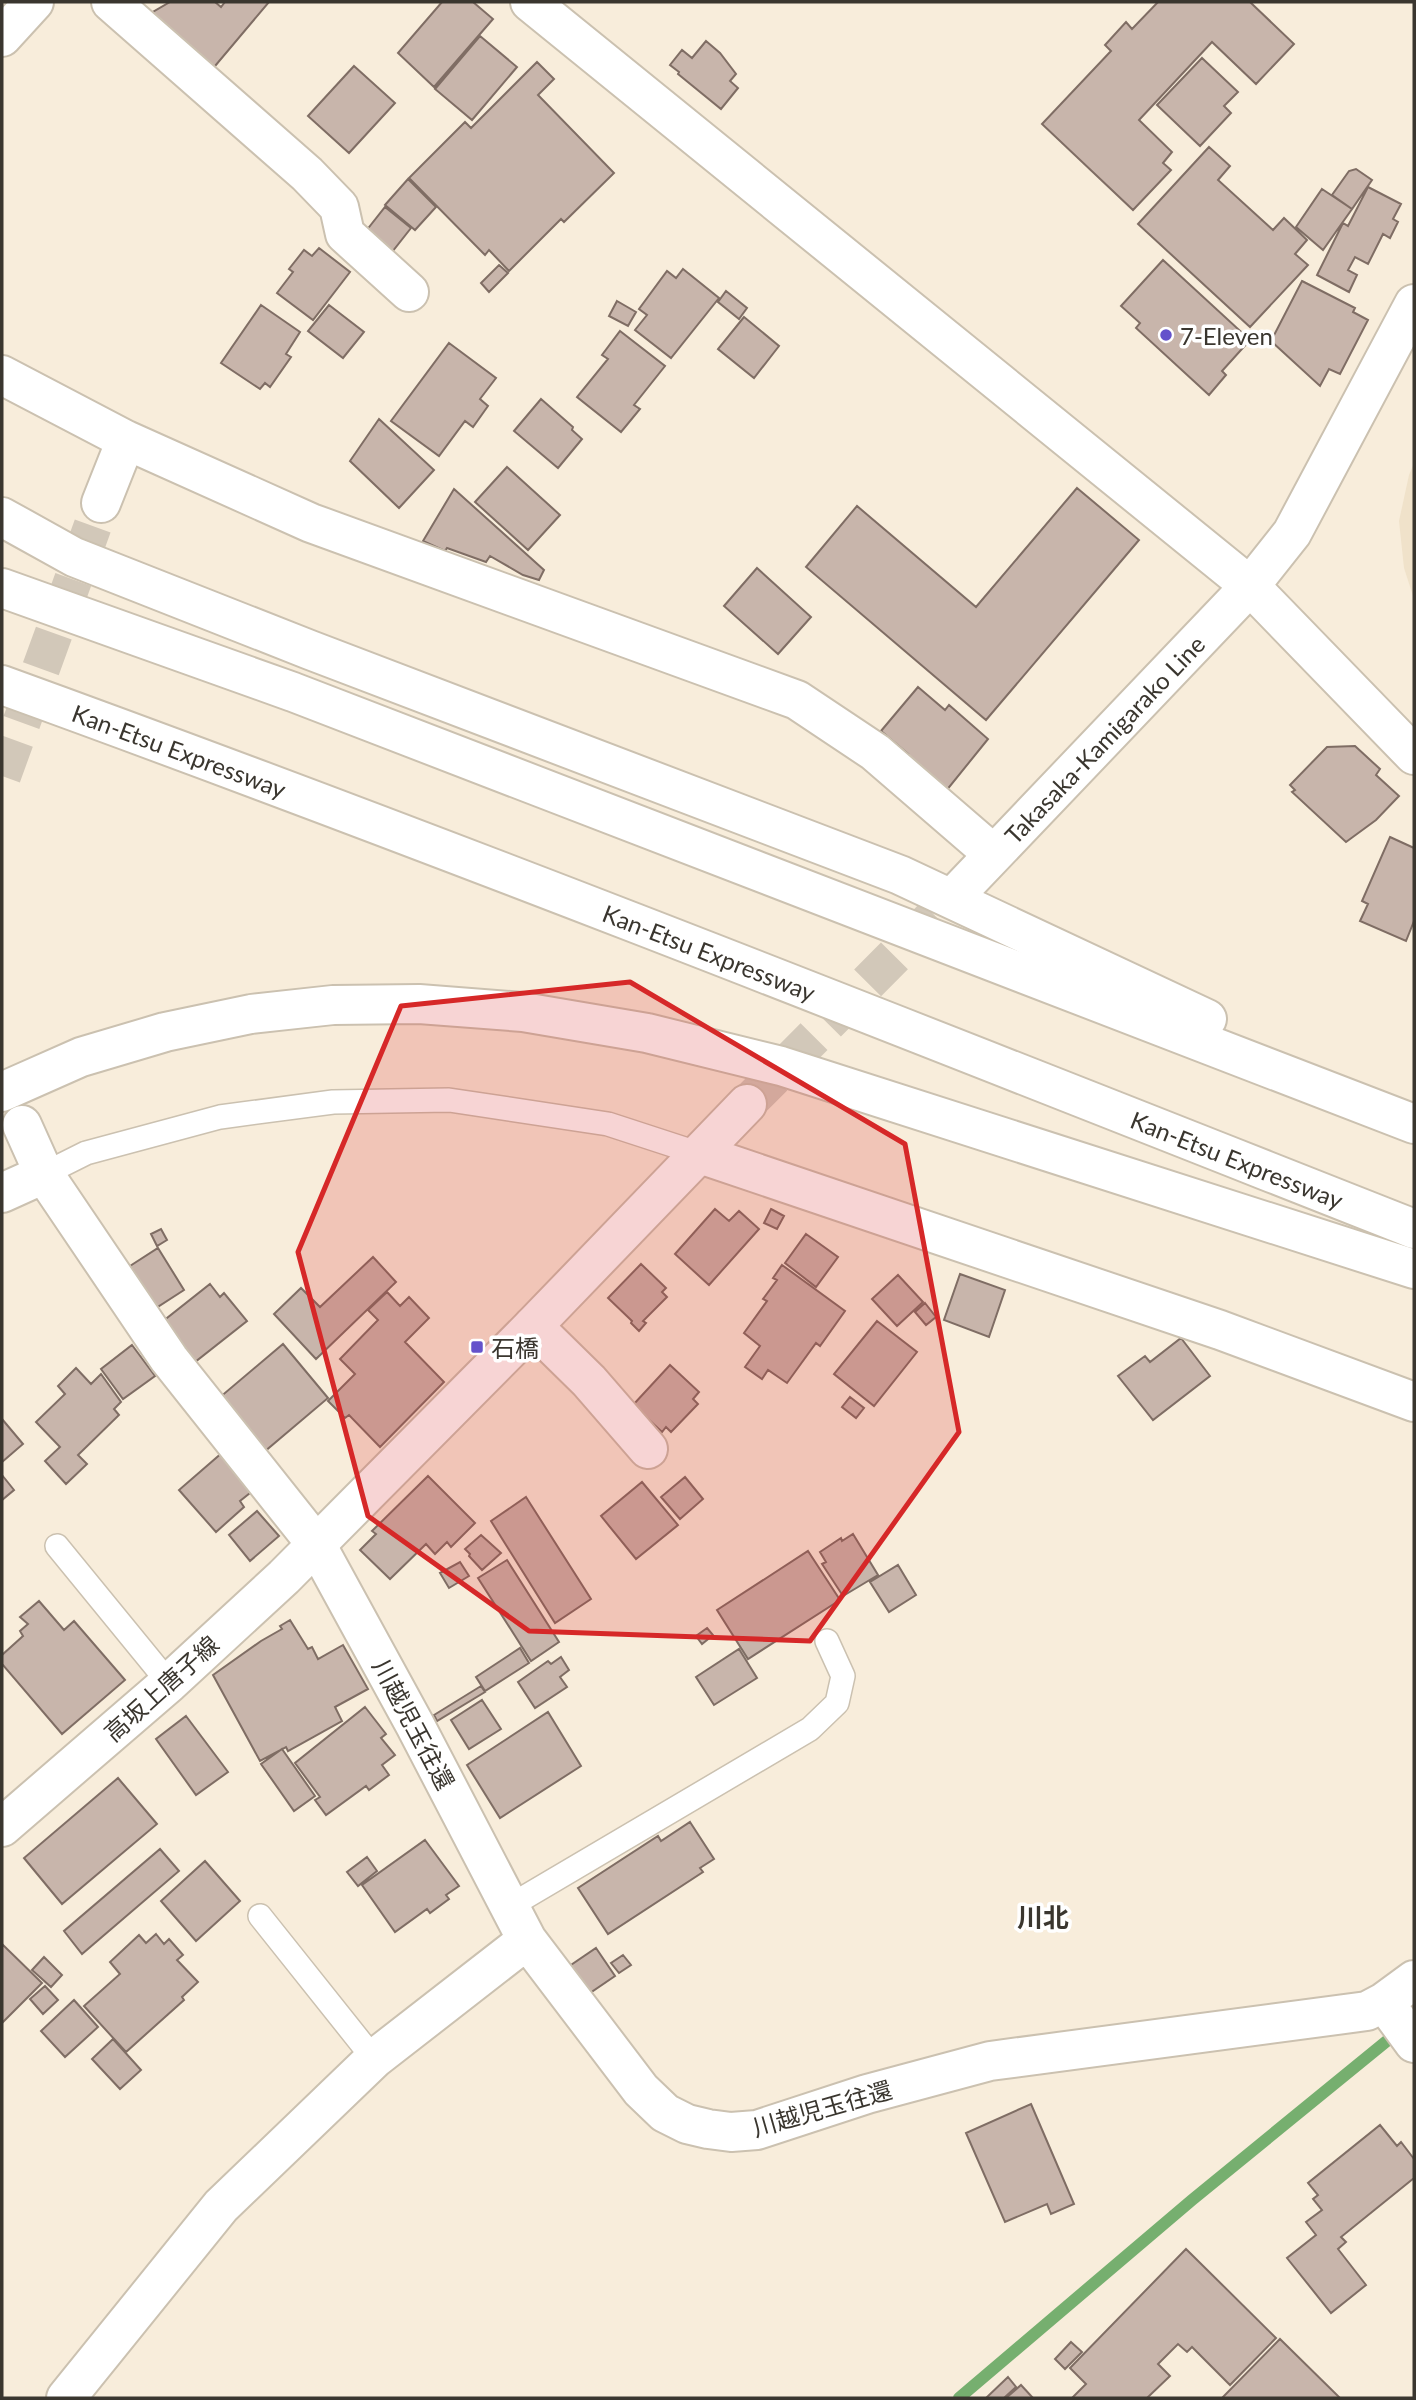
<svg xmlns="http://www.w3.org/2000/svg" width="1416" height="2400" font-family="Lato,'Noto Sans JP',sans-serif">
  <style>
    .built { fill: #f0e2ca }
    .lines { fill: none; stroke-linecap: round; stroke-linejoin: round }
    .stream { stroke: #76af6f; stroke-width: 12 }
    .building { fill: #c8b5ab; stroke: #7f6d64; stroke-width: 2 }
    .minor-tunnel { stroke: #d2c8b9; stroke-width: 38; stroke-dasharray: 38 19; stroke-linecap: butt }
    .secondary-tunnel { stroke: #d2c8b9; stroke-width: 38; stroke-dasharray: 38 19; stroke-linecap: butt }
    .service-casing { stroke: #cbc1b0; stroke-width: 26 }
    .minor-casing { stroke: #cbc1b0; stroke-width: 42 }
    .tertiary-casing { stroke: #cbc1b0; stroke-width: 42 }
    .secondary-casing { stroke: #cbc1b0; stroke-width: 42 }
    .primary-casing { stroke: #cbc1b0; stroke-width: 42 }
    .motorway-casing { stroke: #cbc1b0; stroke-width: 42 }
    .service { stroke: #fff; stroke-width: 23 }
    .minor { stroke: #fff; stroke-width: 38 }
    .tertiary { stroke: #fff; stroke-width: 38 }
    .secondary { stroke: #fff; stroke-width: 38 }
    .primary { stroke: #fff; stroke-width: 38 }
    .motorway { stroke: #fff; stroke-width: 38 }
    .marked { fill: #d62828; fill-opacity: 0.2; stroke: #d62828; stroke-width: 5; stroke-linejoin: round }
    .poi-dot { fill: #6452cb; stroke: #fff; stroke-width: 2.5 }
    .labels { text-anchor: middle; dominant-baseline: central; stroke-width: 7; stroke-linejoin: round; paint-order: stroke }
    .poi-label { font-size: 24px; fill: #3a362f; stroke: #fff; text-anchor: start }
    .street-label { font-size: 24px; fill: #3a362f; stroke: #fff }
    .neighbourhood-label { font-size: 26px; font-weight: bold; fill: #3a362f; stroke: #fff }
  </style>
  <rect width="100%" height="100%" fill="#f8eddb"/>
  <path class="built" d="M1414 463V599L1404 568 1399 521 1409 475Z"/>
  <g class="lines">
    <path class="stream" d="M959 2398 1192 2200 1399 2031"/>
  </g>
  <path class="building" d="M170 2H215L221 7 225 2H269L210 72 146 16Z
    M442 2H473L493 19 434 87 398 53Z
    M1158 2H1250L1294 44 1256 84 1212 42 1139 120 1172 152 1163 163 1171 170 1133 210 1042 124 1111 51 1105 45 1126 22 1132 29Z
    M480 36 517 67 472 120 435 89Z
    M706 41 720 53 736 74 730 81 738 88 721 109 678 74 679 72 670 65 682 50 692 58Z
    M1202 58 1238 92 1224 106 1231 113 1200 146 1157 105Z
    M537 62 554 79 538 95 614 173 564 222 561 219 509 271 489 250 485 255 409 178 465 122 471 128Z
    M354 66 395 103 349 153 308 116Z
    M1209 147 1230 166 1218 180 1273 230 1284 218 1307 240 1295 254 1308 265 1250 327 1138 224Z
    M1356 169 1372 180 1352 209 1332 195 1349 171Z
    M408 179 436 207 415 230 385 205Z
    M1368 187 1401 204 1393 219 1398 222 1390 238 1383 234 1368 264 1355 257 1348 270 1357 275 1349 292 1317 275 1343 223 1348 226Z
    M1322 189 1352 209 1323 250 1296 227Z
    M385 207 411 228 392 252 366 231Z
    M319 248 350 272 313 320 277 293 293 272 289 269 304 250 312 256Z
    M1163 260 1250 340 1222 371 1226 375 1209 395 1136 328 1140 323 1121 306Z
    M499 265 508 273 489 292 481 283Z
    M683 269 719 298 671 358 635 330 647 315 639 309 667 271 676 278Z
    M1302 281 1355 308 1353 312 1368 320 1340 374 1329 369 1320 386 1271 341Z
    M726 291 747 308 739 319 718 302Z
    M617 301 636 312 628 326 609 316Z
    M261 305 300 332 286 354 291 357 270 387 265 383 260 389 221 363Z
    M329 305 364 332 343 358 308 331Z
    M744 317 779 346 754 378 718 349Z
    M620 331 665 366 634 405 640 409 621 432 577 397 608 359 602 355Z
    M449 343 496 378 480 399 488 406 473 427 465 421 439 456 391 421Z
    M541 399 573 427 572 430 582 439 558 468 514 431Z
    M379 419 434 470 399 508 350 461Z
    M507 467 560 515 528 550 475 502Z
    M1077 488 1139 540 986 720 806 567 857 506 976 607Z
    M454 489 544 570 539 580 523 575 490 556 486 562 447 548 445 551 423 541Z
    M757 568 811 617 778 654 724 606Z
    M918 687 945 710 949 705 988 739 946 791 906 757 908 754 881 731Z
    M1355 746 1380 769 1376 775 1399 796 1376 820 1346 842 1292 792 1295 790 1290 785 1327 747Z
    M1390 837 1414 848V921L1406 941 1360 921 1368 904 1362 901Z
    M715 1209 729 1221 739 1211 759 1229 709 1285 675 1254Z
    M771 1209 784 1216 777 1229 764 1223Z
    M161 1229 167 1240 157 1246 151 1234Z
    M806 1234 838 1257 816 1287 785 1263Z
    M158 1248 184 1290 156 1308 130 1266Z
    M373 1257 396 1282 316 1359 274 1314 301 1288 320 1307Z
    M641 1264 666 1288 662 1292 667 1297 643 1321 646 1323 639 1331 631 1323 632 1321 608 1298Z
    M782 1265 845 1311 820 1346 816 1343 787 1383 768 1370 762 1379 745 1367 760 1346 744 1333 767 1301 763 1299 777 1280 773 1278Z
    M960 1274 1005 1290 989 1337 944 1320Z
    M898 1275 923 1302 897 1326 872 1299Z
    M210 1284 220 1297 224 1293 247 1321 195 1362 162 1322Z
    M387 1292 400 1306 409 1297 429 1318 405 1342 444 1382 380 1447 349 1415 345 1418 328 1401 355 1374 340 1359 378 1320 368 1310Z
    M925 1303 936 1317 926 1325 915 1312Z
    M877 1321 917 1352 874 1406 834 1374Z
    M1181 1338 1210 1376 1153 1420 1118 1376 1145 1356 1150 1362Z
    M283 1344 328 1398 264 1452 219 1398Z
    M132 1345 155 1376 123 1399 101 1369Z
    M670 1365 699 1392 693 1399 698 1404 671 1432 666 1427 662 1432 633 1405Z
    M76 1368 91 1384 101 1374 121 1402 114 1409 119 1415 78 1455 87 1464 66 1484 45 1461 60 1447 36 1422 65 1394 58 1386Z
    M850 1397 864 1408 856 1418 842 1407Z
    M2 1419 23 1444 2 1462Z
    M223 1452 255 1489 240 1501 244 1507 216 1532 179 1490Z
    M2 1475 14 1490 2 1500Z
    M428 1476 475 1523 451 1547 447 1542 435 1554 426 1544 390 1579 360 1550 376 1534 372 1531Z
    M685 1477 703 1499 680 1519 661 1497Z
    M642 1482 678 1525 636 1559 601 1516Z
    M526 1497 591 1599 555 1623 491 1521Z
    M257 1511 279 1536 250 1561 229 1535Z
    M853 1534 878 1575 843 1596 822 1564 826 1562 820 1552 841 1538 842 1541Z
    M481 1535 501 1553 482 1570 469 1556 470 1554 465 1549Z
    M808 1551 840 1600 748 1659 717 1610Z
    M507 1560 559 1642 531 1661 478 1578Z
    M460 1562 469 1576 449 1588 440 1573Z
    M898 1565 916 1595 889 1612 870 1582Z
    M39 1601 64 1630 74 1621 125 1680 62 1734 2 1664V1655L23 1636 20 1631 28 1624 20 1617Z
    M290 1620 308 1649 312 1647 318 1659 343 1645 368 1689 335 1707 342 1721 288 1751 286 1747 260 1761 213 1675 261 1641 282 1629 280 1626Z
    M707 1628 713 1635 702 1644 696 1636Z
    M520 1648 529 1663 485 1691 476 1677Z
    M739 1649 757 1678 714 1705 696 1677Z
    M561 1657 569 1670 560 1677 567 1687 535 1708 518 1682 548 1661 551 1664Z
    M481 1686 485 1692 437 1721 434 1715Z
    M482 1700 501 1729 469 1749 451 1720Z
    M365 1707 386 1734 381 1738 395 1755 382 1765 389 1775 369 1790 366 1786 326 1815 315 1800 320 1797 295 1763Z
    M548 1712 581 1766 500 1818 467 1765Z
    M186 1716 228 1772 196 1795 156 1739Z
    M282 1749 315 1796 294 1811 261 1764Z
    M118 1778 157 1824 62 1904 24 1858Z
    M690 1822 714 1859 700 1868 703 1872 608 1934 578 1888 658 1836 661 1841Z
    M425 1840 459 1886 446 1895 449 1899 430 1913 427 1909 395 1932 362 1885Z
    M160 1849 179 1871 82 1954 64 1931Z
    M367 1857 377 1871 358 1886 347 1872Z
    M205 1861 240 1901 196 1941 161 1901Z
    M156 1934 164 1944 169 1939 183 1955 177 1960 198 1982 182 1997 184 2000 126 2052 84 2006 120 1974 110 1962 139 1935 146 1943Z
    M2 1944 42 1983 2 2023Z
    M596 1948 615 1976 587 1995 568 1967Z
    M623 1955 631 1965 619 1973 611 1963Z
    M44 1957 62 1975 51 1987 32 1970Z
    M45 1986 58 2000 43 2014 30 1999Z
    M74 2000 98 2027 65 2057 41 2031Z
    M113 2039 141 2070 120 2089 92 2059Z
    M1031 2104 1074 2204 1051 2214 1047 2204 1005 2222 966 2133Z
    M1380 2125 1397 2146 1401 2142 1414 2159V2178L1341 2237 1346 2242 1338 2249 1366 2285 1331 2313 1287 2258 1316 2235 1306 2222 1322 2210 1313 2199 1318 2195 1308 2183Z
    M1186 2249 1276 2338 1230 2385 1192 2347 1187 2352 1178 2344 1158 2364 1170 2376 1147 2398H1072L1086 2384 1070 2368Z
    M1280 2339 1340 2398H1222Z
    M1071 2342 1082 2352 1065 2369 1055 2359Z
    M1008 2377 1016 2387 1004 2398H986Z
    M1021 2385 1033 2398H1006Z"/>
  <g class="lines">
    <path class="minor-tunnel" d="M2 776 101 503"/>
    <path class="secondary-tunnel" d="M747 1104 959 891"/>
    <defs>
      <path id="service" d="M44 1174 86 1153 220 1117 333 1102 449 1100 608 1124 700 1154
        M57 1546 169 1683
        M510 1906 810 1729 837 1703 843 1676 827 1641
        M260 1916 374 2059"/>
      <path id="minor" d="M111 2 307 174 339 207 345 234 409 292
        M2 37 34 2
        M2 375 126 440 311 523 797 700 875 752 992 853
        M101 503 126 440
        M22 1125 44 1174 169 1359 316 1544 415 1725 527 1940 641 2090 665 2113 687 2124 708 2129 731 2132 757 2130 867 2094 990 2061 1367 2011 1384 2002 1414 2043
        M700 1154 1220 1330 1414 1402
        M2 1193 44 1174
        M533 1326 589 1381 648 1449
        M1384 2002 1414 1980
        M66 2398 221 2206 374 2059 527 1940"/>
      <path id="tertiary" d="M530 2 1250 586"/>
      <g id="secondary">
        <path id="s1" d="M959 891 1250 586"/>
        <path d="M2 1827 169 1683 284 1577 533 1326 747 1104"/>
      </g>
      <path id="primary" d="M1414 304 1292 533 1250 586 1414 755"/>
      <g id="motorway">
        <path d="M2 517 74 557 310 650 900 875 1207 1019"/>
        <path d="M2 588 293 692 1414 1124"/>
        <path id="s2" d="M2 685C476 857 945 1044 1414 1229"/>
        <path d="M2 1092 81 1057 165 1032 251 1014 333 1005 419 1004 523 1012 647 1033 781 1066 1414 1269"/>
      </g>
    </defs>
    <use href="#service" class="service-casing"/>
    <use href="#minor" class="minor-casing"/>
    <use href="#tertiary" class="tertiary-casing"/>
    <use href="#secondary" class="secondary-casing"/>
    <use href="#primary" class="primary-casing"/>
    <use href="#motorway" class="motorway-casing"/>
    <use href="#service" class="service"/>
    <use href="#minor" class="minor"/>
    <use href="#tertiary" class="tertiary"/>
    <use href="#secondary" class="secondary"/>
    <use href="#primary" class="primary"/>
    <use href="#motorway" class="motorway"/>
  </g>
  <path class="marked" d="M630 982 905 1144 959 1432 810 1641 529 1631 368 1516 298 1252 401 1006Z"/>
  <g class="poi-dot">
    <circle cx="1166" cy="335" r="7"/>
    <rect x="470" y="1340" width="14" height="14" rx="3.5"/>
  </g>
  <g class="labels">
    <g class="poi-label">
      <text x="1180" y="335">7-Eleven</text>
      <text x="491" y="1347">石橋</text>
    </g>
    <g class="street-label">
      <text stroke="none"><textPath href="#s1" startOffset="210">Takasaka-Kamigarako Line</textPath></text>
      <text stroke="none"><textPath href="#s2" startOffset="189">Kan-Etsu Expressway</textPath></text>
      <text stroke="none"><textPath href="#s2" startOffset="756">Kan-Etsu Expressway</textPath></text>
      <text stroke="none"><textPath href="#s2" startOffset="1323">Kan-Etsu Expressway</textPath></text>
      <text transform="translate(161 1688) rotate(-42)">高坂上唐子線</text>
      <text transform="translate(414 1724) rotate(62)">川越児玉往還</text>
      <text transform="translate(822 2108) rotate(-16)">川越児玉往還</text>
    </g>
    <g class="neighbourhood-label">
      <text x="1043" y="1917">川北</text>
    </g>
  </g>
  <rect width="1416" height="2400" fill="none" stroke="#3a362f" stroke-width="7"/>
</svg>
